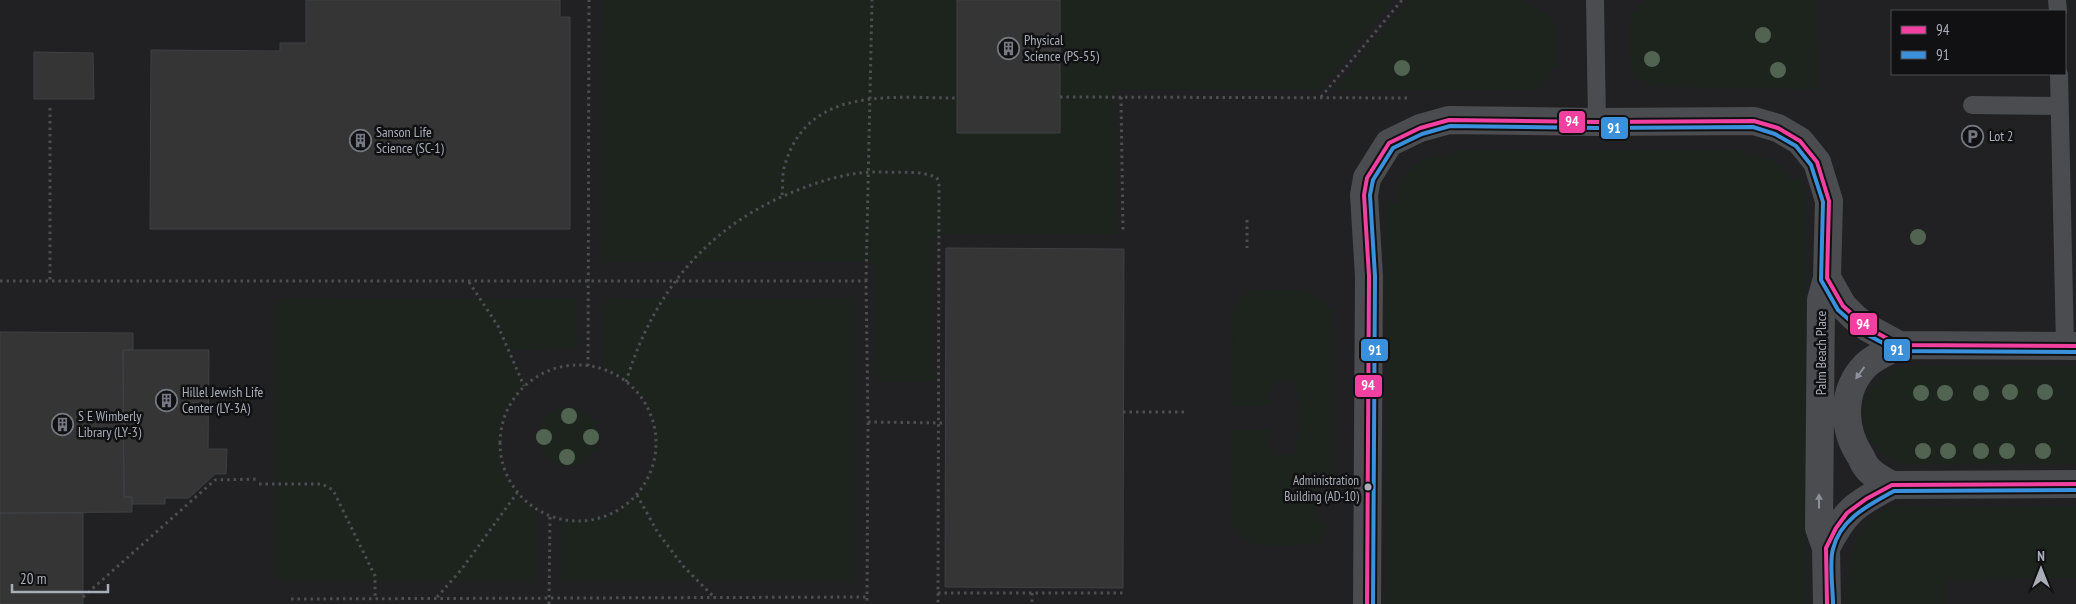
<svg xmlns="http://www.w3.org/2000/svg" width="2076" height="604" font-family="'PT Sans Narrow',sans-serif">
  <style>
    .built { fill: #212123; fill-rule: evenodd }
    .green { fill: #1d241e }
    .building { fill: #353536; stroke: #3f4043 }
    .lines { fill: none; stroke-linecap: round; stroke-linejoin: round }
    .path { stroke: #4d4e52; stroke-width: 3; stroke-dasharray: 2.5 4; stroke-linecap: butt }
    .lane { stroke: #4b4c50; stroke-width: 18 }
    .street { stroke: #4b4c50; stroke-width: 28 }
    .bus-1-casing { stroke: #111113; stroke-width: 8 }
    .bus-2-casing { stroke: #111113; stroke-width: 8 }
    .bus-1 { stroke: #f240a1; stroke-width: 4 }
    .bus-2 { stroke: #3a90db; stroke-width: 4 }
    .tree { fill: #506451 }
    .oneway { fill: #8c9099 }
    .bus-dot { fill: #a8adb8; stroke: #111113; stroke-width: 2 }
    .labels { text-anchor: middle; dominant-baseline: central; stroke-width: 5; stroke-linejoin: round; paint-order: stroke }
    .bus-label { font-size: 13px; fill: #a8adb8; stroke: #111113; text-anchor: end }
    .poi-label { font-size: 14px; fill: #a8adb8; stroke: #111113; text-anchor: start }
    .street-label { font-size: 14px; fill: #a8adb8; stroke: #111113 }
    .line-badge { stroke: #111113; stroke-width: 2 }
    .badge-label { font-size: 14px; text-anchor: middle; font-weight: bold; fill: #fff }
  </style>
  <rect width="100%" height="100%" fill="#171717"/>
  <path class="built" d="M0 0H2076V604H0ZM1892 11H2065V74H1892Z"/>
  <path class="green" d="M602 0H957V133H1060V0H1394L1319 90 1115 89 1117 234 933 235 932 381H875L874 262 601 261Z
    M1408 0H1521L1544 12 1553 21 1555 31V64L1541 87 1534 91 1334 90Z
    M1648 0H1817L1819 89 1651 87C1645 83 1636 79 1633 72 1629 65 1628 23 1631 16 1634 8 1641 4 1648 0Z
    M1744 150V155C1768 155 1778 160 1790 180L1800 175 1806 195V604H1388L1385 202H1397C1401 169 1418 155 1451 155L1452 151Z
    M1248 291C1276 291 1313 283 1331 309L1332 475H1317V523H1331L1323 533V544C1304 544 1265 548 1248 541 1240 537 1236 532 1232 525L1230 430 1266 429 1269 447 1276 455H1292C1303 427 1303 409 1294 380H1280L1272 385 1267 406 1232 407 1233 313 1241 296Z
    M576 298 577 348 509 350 524 386C519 392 513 398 509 405 494 432 497 470 517 494 523 501 531 506 537 513V580H276V299Z
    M662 298 855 299V580H561L562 519C636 533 688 443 634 388 625 379 613 374 602 368L603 299Z
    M1902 366H2076V464H1914C1908 464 1900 464 1895 462 1884 458 1875 449 1870 439 1853 407 1870 378 1902 366Z
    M538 437a30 30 0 1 1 60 0a30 30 0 1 1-60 0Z
    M2076 506V578L1947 580V604H1848C1849 560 1847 532 1888 507Z"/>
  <path class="building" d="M306 0H560V17H570V229H150L151 50 280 51V43H306Z
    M957 0H1060V133H957Z
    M34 52 93 53 94 99H34Z
    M946 248 1124 249 1123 588 945 587Z
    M0 332 133 333V350H123L124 497H132V512L0 513Z
    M123 350H209L208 449H227L226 474H215L189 498H165V504H132V497H124Z
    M0 513H83V604H0Z"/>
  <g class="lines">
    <path class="path" d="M1060 97 1410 98
      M1121 97 1123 233
      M1321 97 1402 0
      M50 108V281
      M782 195C783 187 782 177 784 168 806 85 891 98 957 98
      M1247 220V248
      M0 281H866L868 422 867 604
      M866 281 872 0
      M469 282 498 326 524 386
      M500 443a78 78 0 1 1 156 0a78 78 0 1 1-156 0Z
      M588 366 589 0
      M626 382C654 289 711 222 803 188 829 178 856 171 884 172 900 173 923 170 937 178L939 185 938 604
      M1123 412H1187
      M868 422 945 423
      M259 484H322L333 490 375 576V598
      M637 495 658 533 684 567 714 597
      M938 593H1125
      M1032 593V604
      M83 597 215 480 259 479
      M437 597 461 570 517 493
      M291 599 867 597
      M549 604 550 517"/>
    <path class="lane" d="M1595 0 1597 122
      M2057 0 2058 11
      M2059 74 2065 346
      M1972 105 2060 106"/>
    <path class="street" d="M1827 278 1843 306 1854 317 1868 328 1899 345 2076 346
      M1892 485C1884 481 1875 476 1869 470 1866 467 1863 462 1861 457 1842 429 1841 390 1866 365 1874 357 1889 351 1899 345
      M1826 548C1845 511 1855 504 1892 485L2076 484
      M1367 604 1369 276 1364 195 1367 178 1389 143 1420 128 1449 120 1597 122 1754 121 1778 128 1800 141 1817 162 1829 201 1827 278 1821 300 1819 528 1826 548 1827 604"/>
    <defs>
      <path id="bus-1" d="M1367 604 1369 276 1364 195 1367 178 1389 143 1420 128 1449 120 1597 122 1754 121 1778 128 1800 141 1817 162 1829 201 1827 278 1843 306 1868 328 1899 345 2076 346
        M1827 604 1826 548 1836 528 1847 513 1866 499 1892 485 2076 484"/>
      <path id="bus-2" d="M1373 604 1375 276 1370 195 1373 180 1393 148 1422 134 1450 126 1597 128 1753 127 1775 134 1796 146 1811 165 1823 202 1821 280 1838 310 1864 333 1898 351 2076 352
        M1833 604C1833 590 1829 561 1833 549 1840 519 1869 505 1894 491L2076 490"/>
    </defs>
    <use href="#bus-1" class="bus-1-casing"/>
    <use href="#bus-2" class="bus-2-casing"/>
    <use href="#bus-1" class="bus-1"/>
    <use href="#bus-2" class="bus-2"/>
  </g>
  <g class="tree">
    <circle cx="1763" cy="35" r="8"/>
    <circle cx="1652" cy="59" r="8"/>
    <circle cx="1402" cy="68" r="8"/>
    <circle cx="1778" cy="70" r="8"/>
    <circle cx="1918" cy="237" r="8"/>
    <circle cx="2010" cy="392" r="8"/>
    <circle cx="2045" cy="392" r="8"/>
    <circle cx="1921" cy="393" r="8"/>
    <circle cx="1945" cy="393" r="8"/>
    <circle cx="1981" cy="393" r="8"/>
    <circle cx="569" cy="416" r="8"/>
    <circle cx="544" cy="437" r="8"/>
    <circle cx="591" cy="437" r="8"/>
    <circle cx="1923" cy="451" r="8"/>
    <circle cx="1948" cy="451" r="8"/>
    <circle cx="1981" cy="451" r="8"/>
    <circle cx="2007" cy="451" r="8"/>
    <circle cx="2043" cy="451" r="8"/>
    <circle cx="567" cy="457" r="8"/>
  </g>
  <defs><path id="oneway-solid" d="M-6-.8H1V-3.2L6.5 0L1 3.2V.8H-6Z" transform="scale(1.25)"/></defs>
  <g class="oneway">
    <use href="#oneway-solid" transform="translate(1860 373) rotate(126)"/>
    <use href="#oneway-solid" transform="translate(1819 501) rotate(-90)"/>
  </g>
  <defs>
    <symbol id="building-ring" viewBox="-11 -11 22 22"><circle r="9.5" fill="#111113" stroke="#757880" stroke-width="1.5"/><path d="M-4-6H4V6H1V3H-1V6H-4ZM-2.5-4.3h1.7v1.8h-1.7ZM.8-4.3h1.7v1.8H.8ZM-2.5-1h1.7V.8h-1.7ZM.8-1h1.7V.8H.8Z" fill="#757880"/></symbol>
    <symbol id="parking-ring" viewBox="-11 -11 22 22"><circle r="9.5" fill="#111113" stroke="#757880" stroke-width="1.5"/><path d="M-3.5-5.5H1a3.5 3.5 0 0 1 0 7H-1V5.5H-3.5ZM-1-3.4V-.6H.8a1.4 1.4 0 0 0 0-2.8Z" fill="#757880"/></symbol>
  </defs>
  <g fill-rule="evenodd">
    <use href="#building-ring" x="996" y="36" width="25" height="25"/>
    <use href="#parking-ring" x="1960" y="124" width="25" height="25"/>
    <use href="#building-ring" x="348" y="128" width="25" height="25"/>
    <use href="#building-ring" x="154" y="388" width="25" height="25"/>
    <use href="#building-ring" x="50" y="412" width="25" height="25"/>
  </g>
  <circle class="bus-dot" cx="1368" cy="487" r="4.5"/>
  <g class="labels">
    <g class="bus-label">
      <text x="1359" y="480">Administration<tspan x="1359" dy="16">Building (AD-10)</tspan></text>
    </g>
    <g class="poi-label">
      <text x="1024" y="40">Physical<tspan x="1024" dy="16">Science (PS-55)</tspan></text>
      <text x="376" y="132">Sanson Life<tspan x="376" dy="16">Science (SC-1)</tspan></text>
      <text x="1989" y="136">Lot 2</text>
      <text x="182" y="392">Hillel Jewish Life<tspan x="182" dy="16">Center (LY-3A)</tspan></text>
      <text x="78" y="416">S E Wimberly<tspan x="78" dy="16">Library (LY-3)</tspan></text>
    </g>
    <g class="street-label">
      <text transform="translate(1821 353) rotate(-90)">Palm Beach Place</text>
    </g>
  </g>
  <g class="line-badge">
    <rect x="1558" y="110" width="28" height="24" rx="5" fill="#f240a1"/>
    <rect x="1600" y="116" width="29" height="24" rx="5" fill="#3a90db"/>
    <rect x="1849" y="312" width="29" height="24" rx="5" fill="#f240a1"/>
    <rect x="1360" y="338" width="29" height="24" rx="5" fill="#3a90db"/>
    <rect x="1883" y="338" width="28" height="24" rx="5" fill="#3a90db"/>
    <rect x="1354" y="374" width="29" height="24" rx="5" fill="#f240a1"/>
  </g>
  <g class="badge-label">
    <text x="1572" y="126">94</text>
    <text x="1614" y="133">91</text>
    <text x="1863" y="329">94</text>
    <text x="1375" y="355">91</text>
    <text x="1897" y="355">91</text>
    <text x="1368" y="390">94</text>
  </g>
  <rect x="1891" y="10" width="175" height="65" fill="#111113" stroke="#4d4f55"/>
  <rect x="1901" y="26" width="25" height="8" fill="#f240a1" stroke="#4d4f55"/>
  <text x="1936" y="35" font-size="15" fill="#a8adb8">94</text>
  <rect x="1901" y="51" width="25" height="8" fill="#3a90db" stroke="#4d4f55"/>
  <text x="1936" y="60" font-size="15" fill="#a8adb8">91</text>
  <g transform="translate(2041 569)" stroke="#111113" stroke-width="4" paint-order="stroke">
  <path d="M0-4L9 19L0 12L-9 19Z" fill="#a8adb8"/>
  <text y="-8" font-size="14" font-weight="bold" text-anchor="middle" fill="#a8adb8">N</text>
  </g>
  <path d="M12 584v8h96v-8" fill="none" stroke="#a8adb8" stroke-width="2.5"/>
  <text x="20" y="584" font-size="15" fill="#a8adb8" stroke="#111113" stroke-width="4" paint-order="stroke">20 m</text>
</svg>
